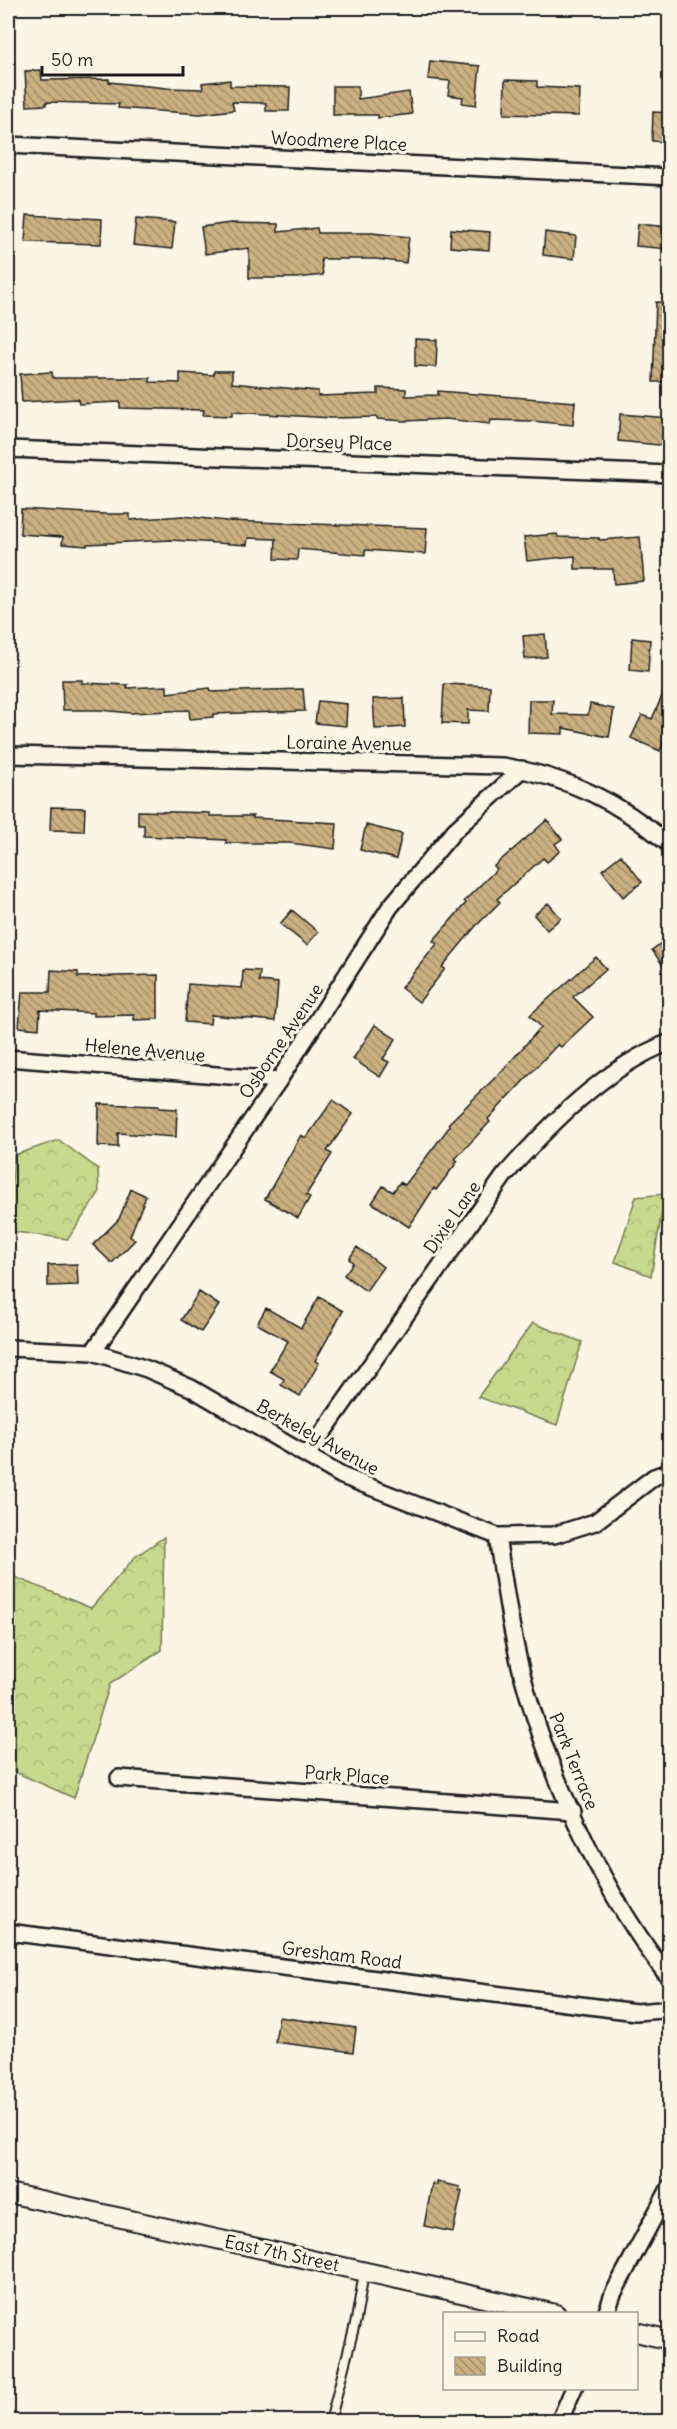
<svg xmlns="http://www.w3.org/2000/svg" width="677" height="2429" font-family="Delius,sans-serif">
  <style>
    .forest { fill: url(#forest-crowns); stroke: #727a54; stroke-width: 1.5 }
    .building { fill: url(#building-back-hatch); stroke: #1c1c1c; stroke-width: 1.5 }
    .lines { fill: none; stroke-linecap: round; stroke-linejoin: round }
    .service-casing { stroke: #1c1c1c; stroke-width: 12 }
    .minor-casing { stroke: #1c1c1c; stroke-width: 20 }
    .tertiary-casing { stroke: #1c1c1c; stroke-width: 22 }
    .service { stroke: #fcf5e5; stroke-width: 8 }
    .minor { stroke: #fcf5e5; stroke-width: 15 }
    .tertiary { stroke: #fcf5e5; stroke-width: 18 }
    .labels { text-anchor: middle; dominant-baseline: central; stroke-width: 6; stroke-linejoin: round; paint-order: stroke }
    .street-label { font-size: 18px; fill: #1c1c1c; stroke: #fcf5e5 }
  </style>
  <defs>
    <pattern id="forest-crowns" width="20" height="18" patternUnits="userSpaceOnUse" patternTransform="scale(1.5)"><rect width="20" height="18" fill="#c8d88c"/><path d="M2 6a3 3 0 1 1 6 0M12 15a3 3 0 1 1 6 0" fill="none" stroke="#abb978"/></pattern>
    <pattern id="building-back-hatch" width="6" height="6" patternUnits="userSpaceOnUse" patternTransform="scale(1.5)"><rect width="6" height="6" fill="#cbb181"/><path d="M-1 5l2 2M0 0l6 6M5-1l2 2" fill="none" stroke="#a48f69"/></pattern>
  </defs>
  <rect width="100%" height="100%" fill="#fcf5e5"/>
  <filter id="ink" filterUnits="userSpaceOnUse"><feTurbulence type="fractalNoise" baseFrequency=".0167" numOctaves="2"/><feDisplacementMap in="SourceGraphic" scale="12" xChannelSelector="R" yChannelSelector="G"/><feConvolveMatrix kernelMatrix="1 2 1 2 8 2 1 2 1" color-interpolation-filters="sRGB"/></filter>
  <g filter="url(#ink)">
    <path class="forest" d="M59 1140 98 1169 99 1193 68 1239 8 1231 14 1155Z
      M665 1194 651 1276 615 1262 636 1197Z
      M533 1323 582 1342 557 1425 478 1397Z
      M164 1537 162 1650 110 1684 74 1798 8 1769V1574L91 1608 135 1557Z"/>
    <path class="building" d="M430 61 480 66 476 105 462 103 463 97 448 95 450 81 428 79Z
      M41 70 42 80 109 79V82L167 88 203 89 202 83 230 80V86L290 87 289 111H266V103L232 102 234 110 200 114 118 108 119 104 46 102V105L27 106 25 71Z
      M505 80 537 81V87L580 89 579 116 504 114Z
      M333 86H358V99L409 92 412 114 378 118V115H333Z
      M653 112 669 113V142L652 141Z
      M27 215 102 219 101 244 25 242Z
      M136 219 175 222 172 249 133 245Z
      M231 223 278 224V232L317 228 318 233H372L409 237 406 263 376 259H321L323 275 296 278H249V248L205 254 201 227Z
      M638 224 669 227V249L636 246Z
      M451 229 490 232 489 250 450 247Z
      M545 232 576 236 574 259 543 255Z
      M656 302 669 303V382H653Z
      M415 339 437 340 436 367 415 366Z
      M214 371H232V383L318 391V396L378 394V388L406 389V396L438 395V391L575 402 573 425 531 421 491 420 490 424 446 419 405 421 377 419V417L332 418 232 412V416L203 415 204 410 120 408V402L79 404 78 399 22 402 20 374 52 372 53 378H150V382L180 383V373L214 375Z
      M620 414 669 418V446L618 441Z
      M21 509 104 514H130V520L182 516 226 521 427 528 425 554 365 550V555L298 549 297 560 275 559 276 539 248 538 247 545 171 540 87 544V546L62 544 63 537 20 534Z
      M557 534 558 537 599 538V540L640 537 644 581 614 584 613 569H575V556L527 561 524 537Z
      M545 634 547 657 525 659 523 636Z
      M632 638 650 640 648 672 630 670Z
      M62 680H82V683L128 685 127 688 167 686V693L210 688 211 692 303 689 305 711 213 714V717L190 719 189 710 131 713 100 710H63Z
      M669 680V730L660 751 631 738 642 715 652 719Z
      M444 684 490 686 489 711 468 710V724L442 723Z
      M404 698 405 727 375 729 373 699Z
      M529 700H553L552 714 588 715 590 704 614 709 609 737 563 728V734L528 733Z
      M318 701 347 704 346 726 315 723Z
      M51 807 85 808 84 831 50 830Z
      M138 811 210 813V816H253V818L337 823 335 849 290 843H226V840L144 836V825H138Z
      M547 820 562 839 555 844 560 851 547 862 543 858 497 899 500 902 475 927 442 967 445 969 419 1002 401 988 437 944 433 941 466 903 464 901 497 869 494 866Z
      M366 825 402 834 396 859 360 850Z
      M621 855 642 882 623 897 602 870Z
      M548 903 561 918 547 930 534 915Z
      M292 910 318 932 307 945 280 924Z
      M669 937V974L652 950Z
      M596 957 606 969 573 997 593 1017 561 1047 558 1044 488 1119 490 1122 455 1159 458 1161 436 1190 434 1188 409 1227 372 1203 383 1186 393 1192 400 1182 405 1185 450 1126 448 1124 504 1069 541 1027 530 1015Z
      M51 970 78 972V977L158 975V1019L134 1020V1015L94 1016V1013L40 1010 39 1029 19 1027 22 992H50Z
      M243 970 260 971 259 981 278 983 275 1021 211 1015 210 1024 185 1022 188 984 242 988Z
      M375 1025 396 1039 383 1059 389 1062 380 1077 353 1059Z
      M333 1100 353 1114 327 1151 332 1154 306 1195 310 1197 298 1218 265 1199 301 1135 306 1138Z
      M99 1104 159 1106V1108L177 1109 176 1137 118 1133V1147L98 1146Z
      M131 1189 146 1196 130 1236 135 1240 112 1263 93 1245 119 1219Z
      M357 1247 383 1267 366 1291 344 1275 353 1263 349 1259Z
      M77 1264 78 1285 48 1286V1265Z
      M199 1292 219 1305 201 1332 181 1320Z
      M319 1297 343 1311 315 1361 319 1363 300 1396 281 1385 284 1379 270 1371 288 1341 257 1324 266 1308 301 1328Z
      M279 2017 356 2028 353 2052 275 2042Z
      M437 2182 460 2187 459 2191H462L453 2232 424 2226 432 2184 437 2185Z"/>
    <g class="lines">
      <defs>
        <path id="service" d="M330 2422 356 2320 364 2273"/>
        <path id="minor" d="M8 145 670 177
          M8 449 670 474
          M8 755 503 766C570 778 618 801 670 845
          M8 1058 279 1080
          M8 1348 93 1352 147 1369 191 1388 342 1476 497 1536 554 1535 595 1522 654 1477 670 1471
          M93 1352 279 1080 390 907 455 830 522 769
          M307 1455 504 1176C549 1125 605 1067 670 1042
          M497 1536C505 1588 512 1641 527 1692 556 1791 606 1897 670 1979
          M119 1778 573 1811
          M8 1932 636 2012 661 2010 670 2005
          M606 2314 613 2294 670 2187
          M559 2422 574 2388"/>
        <path id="tertiary" d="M8 2193 556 2314
          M636 2332 670 2340"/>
      </defs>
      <use href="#service" class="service-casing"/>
      <use href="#minor" class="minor-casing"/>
      <use href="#tertiary" class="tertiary-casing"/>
      <use href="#service" class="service"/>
      <use href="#minor" class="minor"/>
      <use href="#tertiary" class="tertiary"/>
    </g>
  </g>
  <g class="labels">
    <g class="street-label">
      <text transform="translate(339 141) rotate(3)">Woodmere Place</text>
      <text transform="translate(339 442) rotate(2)">Dorsey Place</text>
      <text transform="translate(349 743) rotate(1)">Loraine Avenue</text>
      <text transform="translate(281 1041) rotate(-56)">Osborne Avenue</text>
      <text transform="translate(145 1050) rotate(5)">Helene Avenue</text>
      <text transform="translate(452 1217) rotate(-55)">Dixie Lane</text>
      <text transform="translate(318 1437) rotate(29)">Berkeley Avenue</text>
      <text transform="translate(574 1761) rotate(68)">Park Terrace</text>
      <text transform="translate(347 1775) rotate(4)">Park Place</text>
      <text transform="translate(342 1955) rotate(7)">Gresham Road</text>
      <text transform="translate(282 2253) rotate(12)">East 7th Street</text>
    </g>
  </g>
  <rect width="677" height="2429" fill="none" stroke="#fcf5e5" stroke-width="30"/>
  <rect x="15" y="15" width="647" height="2399" fill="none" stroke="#1c1c1c" stroke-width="2" filter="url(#ink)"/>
  <rect x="443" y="2312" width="195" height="78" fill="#fcf5e5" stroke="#a29e95" stroke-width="1.5"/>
  <rect x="455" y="2332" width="30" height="9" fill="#fcf5e5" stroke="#a29e95" stroke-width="1.5"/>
  <text x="497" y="2342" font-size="18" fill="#1c1c1c">Road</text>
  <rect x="455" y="2357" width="30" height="18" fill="url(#building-back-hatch)" stroke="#a29e95" stroke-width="1.5"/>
  <text x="497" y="2372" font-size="18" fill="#1c1c1c">Building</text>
  <path d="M42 66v9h141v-9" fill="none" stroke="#1c1c1c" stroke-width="3"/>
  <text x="51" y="66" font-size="18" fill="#1c1c1c" stroke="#fcf5e5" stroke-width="4.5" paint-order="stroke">50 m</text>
</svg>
